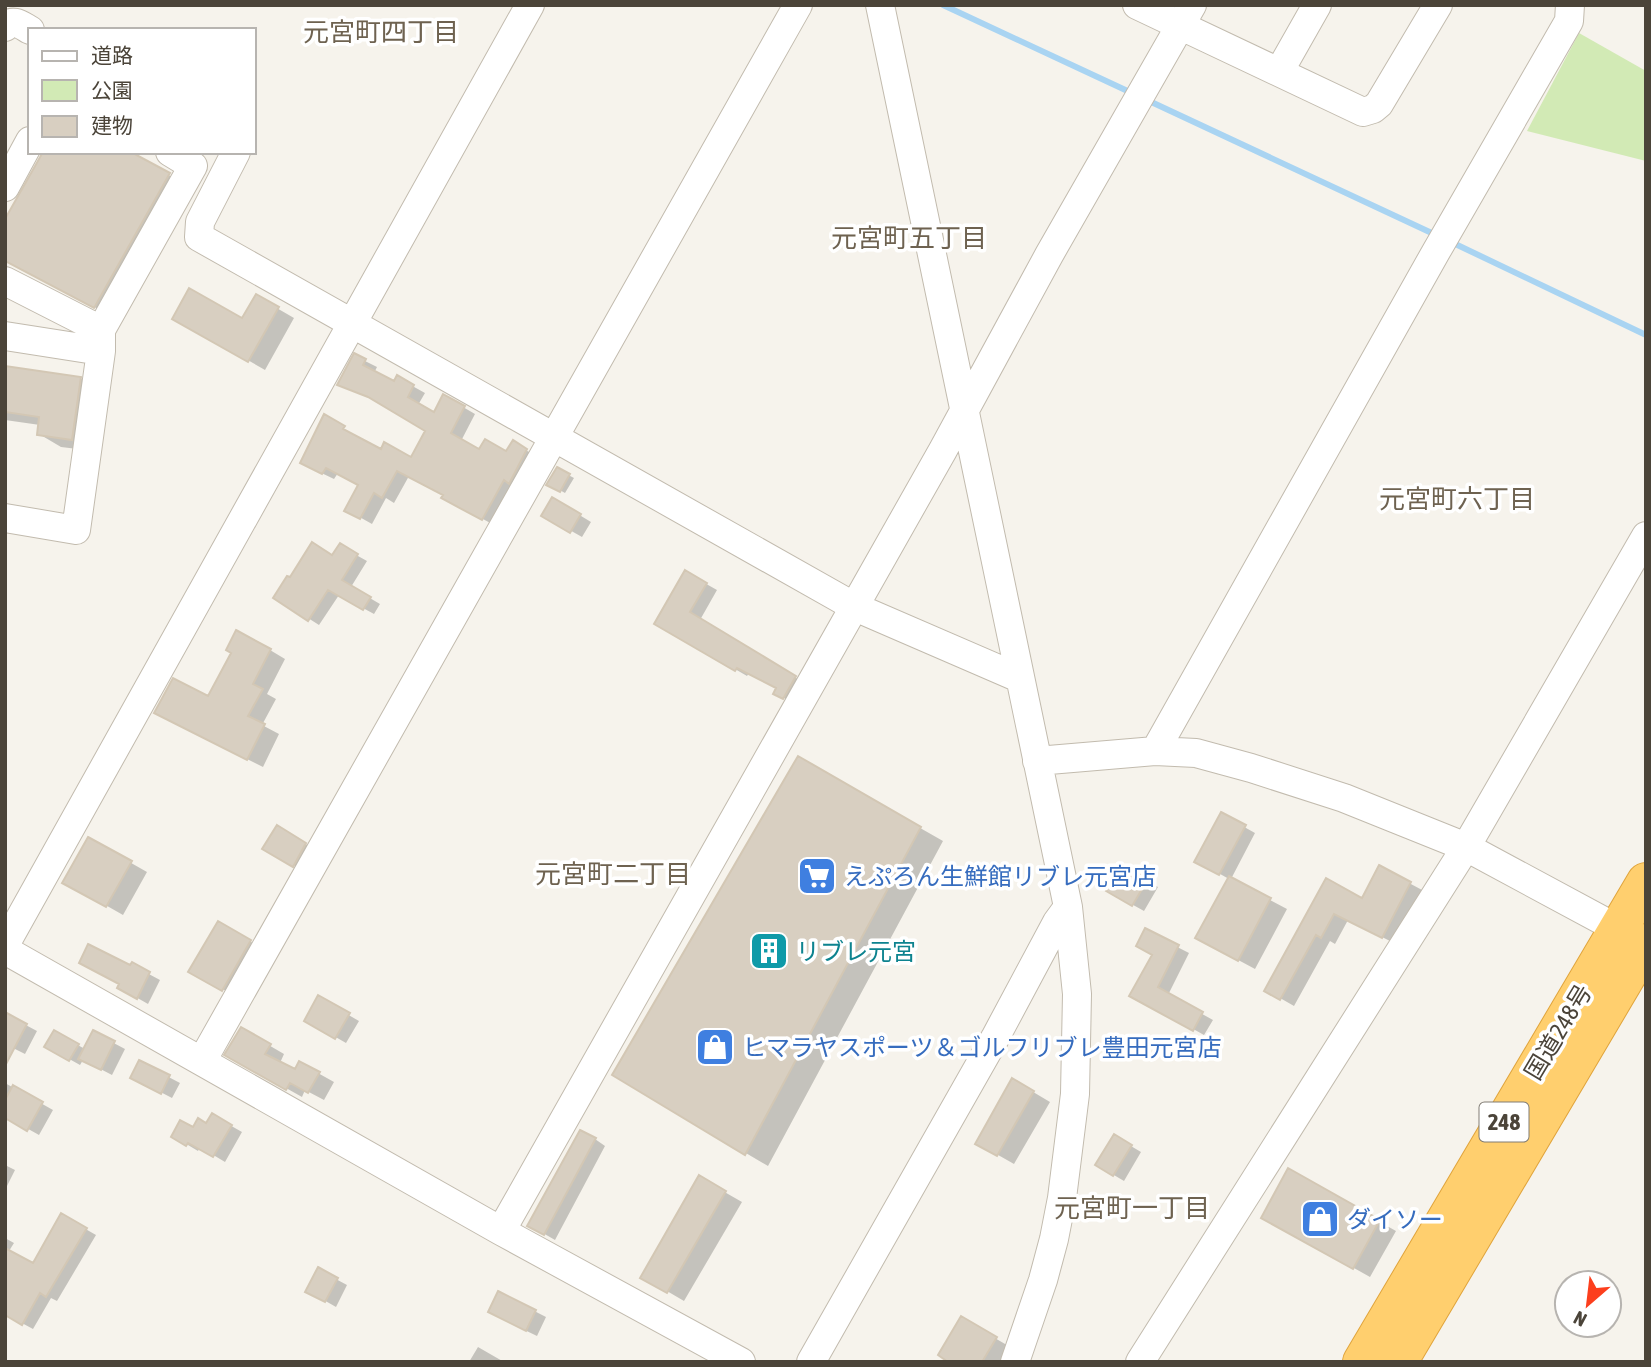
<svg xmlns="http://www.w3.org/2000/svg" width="1651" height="1367" font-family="'Asap Condensed','Noto Sans JP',sans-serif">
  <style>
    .green { fill: #d2eab5 }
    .shadow { fill: #0003 }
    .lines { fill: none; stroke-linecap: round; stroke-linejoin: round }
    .stream { stroke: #a9d4f2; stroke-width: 6 }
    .building { fill: #d8cfc1; stroke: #d3c7b4; stroke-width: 2 }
    .minor-casing { stroke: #c2bbae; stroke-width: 30 }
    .highway-casing { stroke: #e0a43c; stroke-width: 40 }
    .minor { stroke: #fff; stroke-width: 28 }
    .highway { stroke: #ffcf6e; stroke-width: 38 }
    .labels { text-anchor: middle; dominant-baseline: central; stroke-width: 7; stroke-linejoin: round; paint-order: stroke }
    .shield { fill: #fff; stroke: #817c74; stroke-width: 2 }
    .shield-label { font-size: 23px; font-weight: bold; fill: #4b4439 }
    .shop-label { font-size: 24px; fill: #366cbe; stroke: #fff; text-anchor: start }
    .culture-label { font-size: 24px; fill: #0d838f; stroke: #fff; text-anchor: start }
    .street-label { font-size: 24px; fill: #4b4439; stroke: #fff }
    .neighbourhood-label { font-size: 26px; fill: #6e6250; stroke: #fff }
  </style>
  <rect width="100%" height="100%" fill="#f6f3ec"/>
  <path class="green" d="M1579 33 1646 71V161L1527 131Z"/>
  <path class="shadow" d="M128 152 191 188 117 319 5 260Z
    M256 296 294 318 265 370 174 318 242 321Z
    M355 356 377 367 374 373 395 383 398 378 425 393 418 405 435 414 444 396 475 414 461 441 479 452 507 453 513 443 538 457 494 525 444 498 445 495 409 476 394 503 386 498 372 524 347 510 360 485 338 473 334 479 313 469 324 417 381 451 412 460 427 430 381 403 339 384Z
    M5 368 80 378 102 391 94 451 61 447 39 434 40 425 5 420Z
    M557 469 574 478 565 493 549 484Z
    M553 499 591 522 582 537 543 515Z
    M340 546 367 561 351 587 380 604 374 614 339 595 319 625 275 597 290 579 333 557Z
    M685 572 717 590 700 620 806 684 794 704 776 693 778 688 749 673 747 676 656 623Z
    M270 650 285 659 267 694 276 699 262 725 279 734 263 767 171 721 208 698Z
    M799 759 943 841 768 1166 614 1075Z
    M1221 814 1255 833 1231 879 1287 909 1255 969 1214 947 1229 879 1197 861Z
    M277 828 316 850 304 871 265 848Z
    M89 839 147 872 123 915 65 882Z
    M1121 866 1158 887 1144 911 1108 891Z
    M1379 867 1424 891 1396 944 1348 920 1335 944 1330 941 1294 1006 1266 990 1327 880 1363 900Z
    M218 923 267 951 240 999 191 971Z
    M1146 931 1189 953 1168 995 1213 1020 1204 1035 1132 995 1154 955Z
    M132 965 160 980 148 1004 120 988Z
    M319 998 359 1021 346 1043 306 1020Z
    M5 1014 37 1031 25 1054 5 1044Z
    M241 1029 284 1054 280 1063 295 1071 300 1063 334 1082 324 1100 305 1090 302 1097 227 1055Z
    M54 1032 85 1049 93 1032 125 1049 112 1075 83 1060 80 1065 46 1046Z
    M140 1062 180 1083 172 1098 143 1083Z
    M1013 1080 1050 1102 1014 1164 977 1143Z
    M5 1083 53 1110 39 1135 5 1116Z
    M212 1115 242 1132 225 1162 200 1147 198 1151 173 1136 207 1125Z
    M1114 1136 1141 1152 1124 1181 1097 1165Z
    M595 1139 605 1146 555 1240 529 1225Z
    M5 1165 15 1170 5 1190Z
    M1289 1171 1396 1231 1370 1277 1263 1217Z
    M700 1178 742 1202 684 1301 643 1277Z
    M61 1215 96 1235 57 1301 51 1298 33 1329 5 1314V1238L14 1243 9 1251 33 1265Z
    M319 1270 347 1285 336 1307 308 1291Z
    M499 1293 546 1317 537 1336 500 1318Z
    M962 1319 1012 1348 1004 1362H952Z
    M478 1347 504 1362H469Z"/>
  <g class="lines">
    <path class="stream" d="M943 5 1134 94
      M1147 100 1436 235
      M1449 241 1646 335"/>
  </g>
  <path class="building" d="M43 152H131L170 173 94 308 5 261V219Z
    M189 288 242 318 256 294 279 307 248 362 172 319Z
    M354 353 366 359 363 365 394 381 397 375 414 385 408 397 434 412 443 394 465 406 451 433 479 449 485 439 506 451 513 440 527 449 509 484 504 480 482 520 441 498 443 495 397 471 382 498 374 493 360 519 344 511 358 485 326 468 322 474 300 463 324 414 345 426 343 429 381 449 384 442 411 457 425 431 368 397 337 385Z
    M5 366 81 377 72 440 37 435 39 417 5 412Z
    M557 467 570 474 560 492 546 485Z
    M552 497 581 514 570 533 541 516Z
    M312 542 332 555 340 543 358 554 342 580 371 597 363 610 328 590 308 621 273 598 287 576 290 577Z
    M685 570 707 583 690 612 796 676 783 699 773 694 776 688 737 668 735 671 654 624Z
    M236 630 271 649 253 684 263 689 248 716 265 724 247 760 154 713 173 678 208 696 231 653 226 650Z
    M798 756 921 827 745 1155 612 1075Z
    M1221 812 1246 825 1219 875 1194 862Z
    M277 825 306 843 293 867 262 849Z
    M88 837 132 861 106 907 62 883Z
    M1121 864 1148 879 1132 906 1106 891Z
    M1379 865 1411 882 1382 938 1334 914 1321 938 1316 935 1280 1000 1264 991 1326 878 1362 898Z
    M1229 876 1271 898 1238 961 1195 938Z
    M218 921 251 940 222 991 188 972Z
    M1145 928 1179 945 1158 987 1203 1012 1193 1031 1129 996 1152 955 1136 946Z
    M88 944 130 965 132 962 150 972 137 999 117 988 119 984 79 963Z
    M318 995 350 1013 335 1039 304 1021Z
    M5 1012 27 1024 5 1066Z
    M241 1027 271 1044 265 1054 295 1069 299 1061 320 1072 308 1093 290 1083 286 1090 224 1055Z
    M54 1030 79 1044 69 1061 44 1047Z
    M93 1030 115 1041 101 1070 78 1059Z
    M139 1060 170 1075 161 1094 130 1078Z
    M1012 1078 1034 1091 997 1156 975 1144Z
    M13 1085 43 1102 27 1131 5 1118V1100Z
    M212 1113 232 1125 213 1157 188 1143 186 1146 171 1137 180 1120 193 1127 198 1118 206 1123Z
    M580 1130 596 1138 544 1235 527 1226Z
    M1114 1134 1132 1145 1113 1176 1095 1165Z
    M1288 1168 1380 1220 1353 1269 1261 1218Z
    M699 1175 726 1191 667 1293 640 1278Z
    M61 1213 87 1228 46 1297 40 1293 22 1325 5 1315V1248L33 1263Z
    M318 1267 338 1278 325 1302 305 1292Z
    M498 1291 536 1310 526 1331 488 1312Z
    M961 1316 997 1337 982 1362H948L938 1355Z"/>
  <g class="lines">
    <defs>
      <path id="minor" d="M880 5 1068 907 1077 994 1075 1094 1062 1198 1054 1239 1043 1280 1015 1362
        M1137 5 1363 112 1373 109 1379 104 1438 5
        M5 27C13 18 21 25 30 30
        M1279 72 1317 5
        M236 152 200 222 199 237 855 607 1019 678
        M5 187 30 141
        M5 281 101 330
        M5 336 101 351
        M5 518 76 530 101 351V330L193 166 170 152
        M1155 751 1437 250 1569 21 1570 5
        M1037 761 1155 751 1196 753 1251 768 1344 798 1466 847 1635 938
        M5 945 530 5
        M5 950 501 1231 741 1362
        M202 1061 798 5
        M501 1231 943 450 1049 255 1192 5
        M811 1362 995 1038 1057 922 1068 907
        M1140 1362 1466 847 1646 536"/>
      <path id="highway" d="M1362 1362 1646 882
        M1398 1362 1646 943"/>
    </defs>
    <use href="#minor" class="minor-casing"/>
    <use href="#highway" class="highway-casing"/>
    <use href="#minor" class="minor"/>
    <use href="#highway" class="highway"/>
  </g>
  <defs>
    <symbol id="supermarket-square" viewBox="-11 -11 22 22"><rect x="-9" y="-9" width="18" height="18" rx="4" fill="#3f7fe0" stroke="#fff"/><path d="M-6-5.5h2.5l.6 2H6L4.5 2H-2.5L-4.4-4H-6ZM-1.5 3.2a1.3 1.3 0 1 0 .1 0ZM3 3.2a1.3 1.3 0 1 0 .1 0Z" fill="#fff"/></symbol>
    <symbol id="building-square" viewBox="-11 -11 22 22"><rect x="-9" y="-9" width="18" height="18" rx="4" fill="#0f9aa8" stroke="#fff"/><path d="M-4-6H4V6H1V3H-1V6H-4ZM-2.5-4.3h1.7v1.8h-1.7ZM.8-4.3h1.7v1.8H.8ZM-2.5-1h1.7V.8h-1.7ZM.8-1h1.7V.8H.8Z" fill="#fff"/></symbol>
    <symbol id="shop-square" viewBox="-11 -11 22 22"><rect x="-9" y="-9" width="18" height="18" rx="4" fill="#3f7fe0" stroke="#fff"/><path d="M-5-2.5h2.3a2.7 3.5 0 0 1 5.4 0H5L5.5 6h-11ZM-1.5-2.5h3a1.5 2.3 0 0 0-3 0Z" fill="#fff"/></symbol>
  </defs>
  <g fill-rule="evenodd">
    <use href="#supermarket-square" x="795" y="854" width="44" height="44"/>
    <use href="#building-square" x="747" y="929" width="44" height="44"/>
    <use href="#shop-square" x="693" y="1025" width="44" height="44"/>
    <use href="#shop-square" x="1298" y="1197" width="44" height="44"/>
  </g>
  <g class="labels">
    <rect class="shield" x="1479.5" y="1102.5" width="49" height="39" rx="5"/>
    <g class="shield-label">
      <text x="1504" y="1122">248</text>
    </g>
    <g class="shop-label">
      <text x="844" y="876">えぷろん生鮮館リブレ元宮店</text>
      <text x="742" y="1047">ヒマラヤスポーツ＆ゴルフリブレ豊田元宮店</text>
      <text x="1347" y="1219">ダイソー</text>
    </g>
    <g class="culture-label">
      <text x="796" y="951">リブレ元宮</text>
    </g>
    <g class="street-label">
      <text transform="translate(1558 1032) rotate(-59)">国道248号</text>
    </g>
    <g class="neighbourhood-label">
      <text x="381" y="32">元宮町四丁目</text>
      <text x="909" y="238">元宮町五丁目</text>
      <text x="1457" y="499">元宮町六丁目</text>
      <text x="613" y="874">元宮町二丁目</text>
      <text x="1132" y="1208">元宮町一丁目</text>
    </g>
  </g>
  <rect width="1651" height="1367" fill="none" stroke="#4b4439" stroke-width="14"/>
  <rect x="28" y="28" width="228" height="126" fill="#ffffff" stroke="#b7b4b0" stroke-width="2"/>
  <rect x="42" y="51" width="35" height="10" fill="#ffffff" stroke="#b7b4b0" stroke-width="2"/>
  <text x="91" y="63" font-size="21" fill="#4b4439">道路</text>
  <rect x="42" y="80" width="35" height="21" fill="#d2eab5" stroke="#b7b4b0" stroke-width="2"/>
  <text x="91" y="98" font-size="21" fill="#4b4439">公園</text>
  <rect x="42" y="116" width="35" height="21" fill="#d8cfc1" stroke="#b7b4b0" stroke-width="2"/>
  <text x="91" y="133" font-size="21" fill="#4b4439">建物</text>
  <g transform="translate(1588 1304) rotate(208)"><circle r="33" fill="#ffffff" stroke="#b7b4b0" stroke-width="2"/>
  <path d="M0-5L12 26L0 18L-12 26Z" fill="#fc3f1d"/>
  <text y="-10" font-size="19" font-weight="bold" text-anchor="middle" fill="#4b4439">N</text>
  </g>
</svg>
